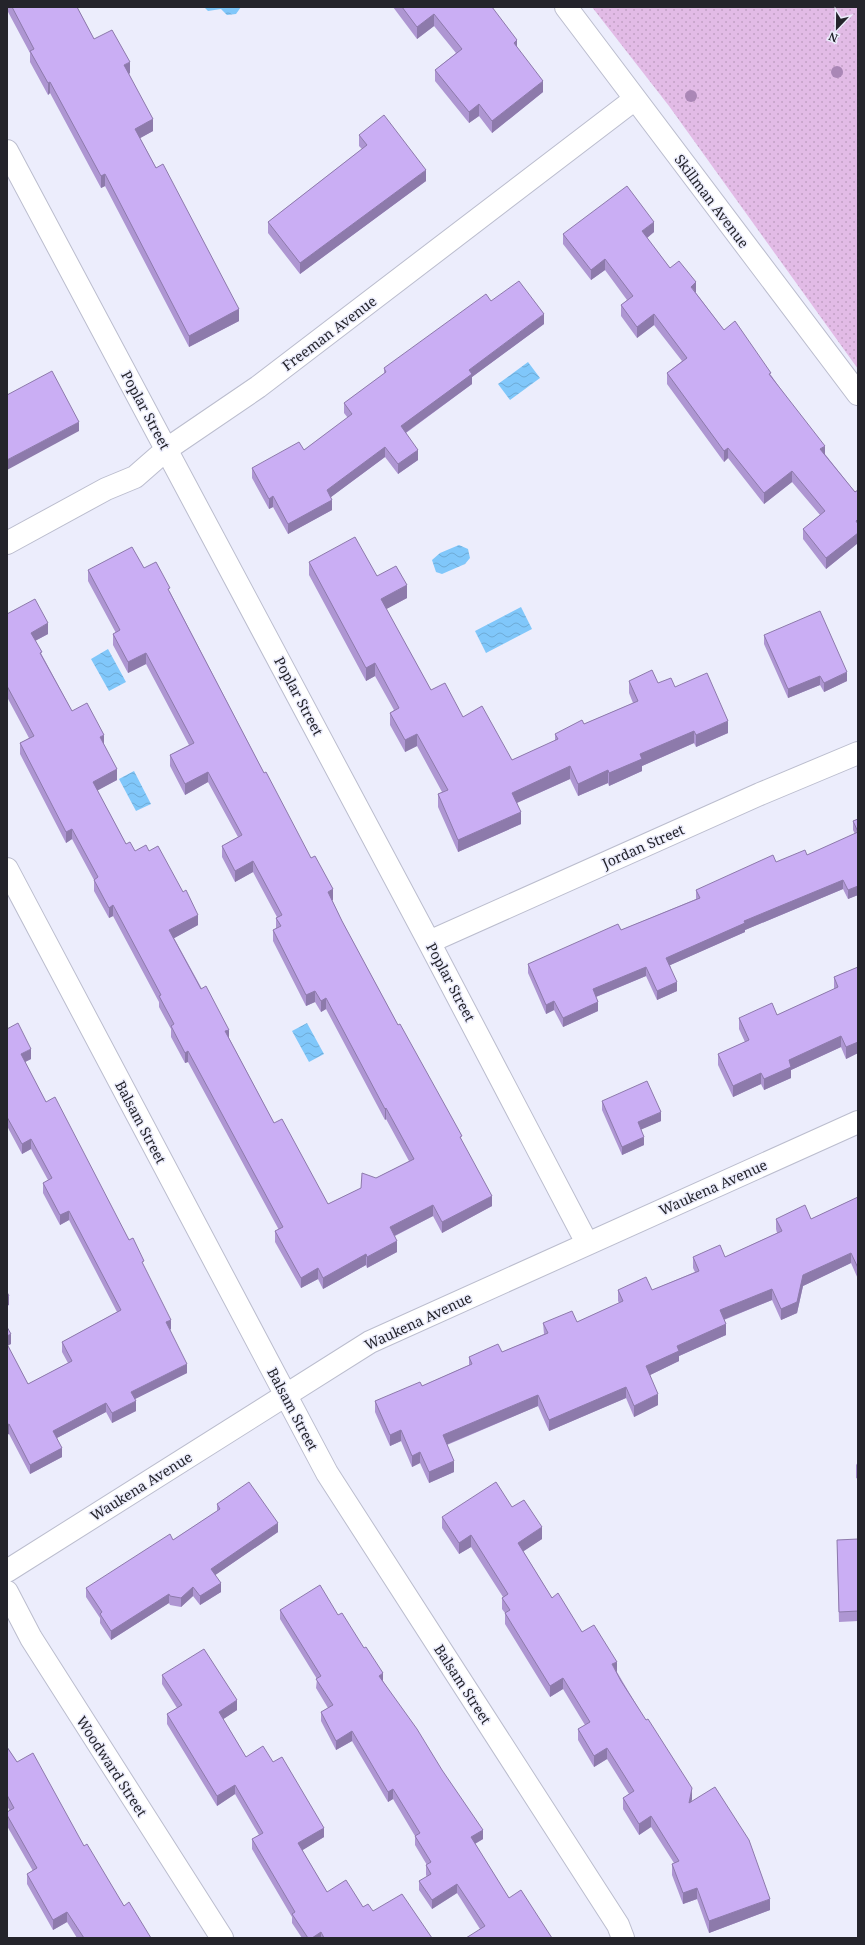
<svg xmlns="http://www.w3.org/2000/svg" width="865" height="1945" font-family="'Noto Serif',serif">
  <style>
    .grass { fill: url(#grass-dots) }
    .water { fill: url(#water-waves) }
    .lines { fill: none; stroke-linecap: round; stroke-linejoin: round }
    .minor-casing { stroke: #bbbdce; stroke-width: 24 }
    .minor { stroke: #fff; stroke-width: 22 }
    .tree { fill: #aa87b6 }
    .wall { fill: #ae96d2 }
    .shaded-wall { fill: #8d7aab }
    .building { fill: #caaef4; stroke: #8d7aab }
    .labels { text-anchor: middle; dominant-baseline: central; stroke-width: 3; stroke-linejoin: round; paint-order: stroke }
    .street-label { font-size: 14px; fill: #24242b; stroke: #ecedfc }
  </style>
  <defs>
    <pattern id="grass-dots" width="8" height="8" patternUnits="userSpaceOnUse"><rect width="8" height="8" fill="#e2bbe6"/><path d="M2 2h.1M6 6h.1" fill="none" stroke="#c2a1c5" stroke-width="1.8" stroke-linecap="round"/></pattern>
    <pattern id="water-waves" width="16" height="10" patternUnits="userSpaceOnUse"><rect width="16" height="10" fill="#80c7fa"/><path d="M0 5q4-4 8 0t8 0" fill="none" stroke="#6eabd6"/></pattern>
  </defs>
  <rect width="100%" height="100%" fill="#ecedfc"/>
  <path class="grass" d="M592 7H858V369L669 106Z"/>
  <path class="water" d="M204 7H241L236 14 227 15 221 9 208 11Z
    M528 362 540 378 510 400 498 384Z
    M459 545 468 549 470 558 465 564 442 574 436 572 432 560 440 553Z
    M521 607 532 629 486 653 475 631Z
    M108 649 126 682 109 691 91 659Z
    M134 771 151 804 136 811 119 779Z
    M307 1023 324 1054 309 1062 292 1031Z"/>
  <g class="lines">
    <defs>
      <path id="minor" d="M566 7 858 394
        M7 151 429 942 587 1243
        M7 543 106 489 135 477 167 449 258 387 635 99
        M7 869 327 1473 618 1925 623 1938
        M429 942 760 794 858 753
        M7 1571 370 1342 858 1122
        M7 1592 31 1638 222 1938"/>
    </defs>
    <use href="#minor" class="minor-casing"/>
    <use href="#minor" class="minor"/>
  </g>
  <g class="tree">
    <circle cx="837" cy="72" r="6"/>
    <circle cx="691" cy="96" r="6"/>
  </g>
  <path class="wall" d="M7 7H77L94 39 130 73 129 74 153 131 140 138 239 321 189 347 105 186 101 188 50 93 48 95 30 62V53L7 10Z
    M393 7H492L517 47 543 92 492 133 479 116 469 123 435 81V70L456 53 434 26 417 39Z
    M359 135 426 181 300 274 268 233V222L362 149 359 146Z
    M654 232 647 238 670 268 696 293 724 330 771 375 825 454 855 492 858 490V543L826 569 803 539V529L820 515 792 482 764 504 728 458 724 462 667 384V373L682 361 654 325 637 338 621 316V305L627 300 605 270 591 280 563 244V234Z
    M491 301 544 324 472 377V384L406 433 418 460 398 474 385 457 331 497 332 510 288 534 273 507 269 509 252 478V468L304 450 348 418 344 413V403L384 374V368Z
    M309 562 377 576 407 598 386 609 431 690 463 717 512 760 555 741V734L584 724 633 703 629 693V681L658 683 675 687 728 733 696 747 694 743 642 766V771L609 786 608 783 578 796 570 779 517 803 521 824 458 852 438 807V794L442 792 417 746 405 752 390 725V713L394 710 375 676 366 681 309 575Z
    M144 568 170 592 264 773 333 900H332L342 921 398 1025 462 1141 492 1206 442 1233 433 1216 395 1236 397 1252 367 1268 366 1265 323 1289 318 1279 301 1288 275 1242V1231L279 1230 188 1062 185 1063 171 1037V1029L159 1007V1002L113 916 109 918 94 891V880L72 839 66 843 20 754V743L29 738 7 697V614L48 634 35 641 42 655 72 711 104 745 117 780 97 790 126 844 135 851H149L198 925 174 938 229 1038 274 1123 328 1204 361 1188 376 1178 409 1161 386 1119 385 1120 326 1009 321 1012 315 1002 306 1006 273 941V930L276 929V918L277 917 253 872 235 882 222 857V846L238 837 208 782 185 795 170 766V755L189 745 146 664 128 673 113 645V634L116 633 88 581V570Z
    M764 635 847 681 824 692 820 685 788 698 764 644Z
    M858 819V895L848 899 843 889 745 930V932L670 965 677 991 657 1000 646 976 596 997 598 1011 563 1027 554 1010 546 1014 528 973V964L621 930 696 899V890L776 862 807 855 855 834 853 830V821Z
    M858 967V1053L846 1059 841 1047 791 1070V1078L764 1090 761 1084 733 1097 718 1065V1054L745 1042 739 1029V1018L777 1015 834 989V977Z
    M7 1028 31 1059 25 1062 46 1102 129 1240 144 1267 171 1329 170 1330 187 1373 135 1399 136 1411 112 1423 106 1412 57 1438 62 1457 30 1474 9 1434 7 1327 11 1344 7 1345 28 1384 68 1363 62 1352V1342L117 1312 69 1220 60 1225 43 1193V1183L48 1180 31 1149 22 1154 7 1126Z
    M602 1101 661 1121 641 1129 644 1145 622 1155 602 1110Z
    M858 1197V1279L851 1263 803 1286 797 1313 781 1320 772 1300 724 1320 726 1335 679 1356V1361L650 1375 658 1405 634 1417 626 1398 549 1431 538 1406 447 1445 454 1472 429 1483 420 1463 412 1467 401 1441 390 1446 375 1412V1401L422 1386 469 1365V1357L502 1352 544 1334 543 1323 577 1322 619 1303 618 1301V1290H652L695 1272 693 1268V1257H725L777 1233 776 1229V1219H811Z
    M858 1462V1479L856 1478V1465Z
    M217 1504 278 1532 215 1575 221 1592 200 1605 193 1596 181 1607 170 1605 169 1603 111 1640 100 1623V1618L86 1597V1588L173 1540 217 1511Z
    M512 1507 542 1539 523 1551 552 1598 617 1672 692 1799 691 1801 770 1910 709 1933 697 1899 683 1904 672 1875V1864L674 1863 651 1827 639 1835 623 1809V1798L629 1794 607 1759 594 1767 578 1740V1729L585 1725 563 1689 550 1697 505 1624V1613L502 1609V1598L503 1597 471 1547 459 1554 442 1528V1517Z
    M858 1539V1621L839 1622 837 1550Z
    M280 1610 338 1615 383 1681 483 1839 475 1844 509 1898 552 1938 480 1929 457 1893 432 1909 419 1890V1881L427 1877 426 1875V1865H427L415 1845V1836L393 1799 388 1802 352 1741 336 1750 321 1721V1712L328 1708 316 1688 317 1679 280 1619Z
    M162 1675 237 1710 223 1719 246 1757 273 1762 324 1837 302 1850 327 1892 432 1938H302L292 1923V1917L252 1849V1839L259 1835 235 1794 217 1806 167 1724V1714L177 1708 162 1684Z
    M7 1747 17 1762 84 1846 124 1906 151 1938H77L67 1922 53 1930 27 1884V1874L33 1871 7 1826V1812L10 1811 7 1806Z"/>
  <path class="shaded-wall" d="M434 14V26L417 39V27Z
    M517 40V52L514 43Z
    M130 62V73L124 77V65Z
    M543 81V92L492 133V121Z
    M50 82V93L48 95V83Z
    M479 104V116L469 123V112Z
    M153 119V131L135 141V129Z
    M426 170V181L300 274V263Z
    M105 174V186L101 188V176Z
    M654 222V232L642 242V231Z
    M605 259V270L591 280V270Z
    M696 282V293L691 287Z
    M239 309V321L189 347V336Z
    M544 314V324L472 377V384L401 436V426L469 370Z
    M654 314V325L637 338V327Z
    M79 422V431L7 470V460Z
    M825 446V457L820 449Z
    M385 447V457L327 500V490Z
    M728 448V458L724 462V451Z
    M418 450V460L398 474V464Z
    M792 471V482L764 504V493Z
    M273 496V507L269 509V499Z
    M332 500V510L288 534V524Z
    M858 533V543L826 569V558Z
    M407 585V598L381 612V599Z
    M48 623V634L31 643V633Z
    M146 653V664L128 673V662Z
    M375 663V676L366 681V668Z
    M847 672V681L824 692V683Z
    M820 676V685L788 698V689Z
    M728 721V733L696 747V735Z
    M694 731V743L642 766V771L609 786V773L640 754Z
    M417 734V746L405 752V740Z
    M104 735V745L100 737Z
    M570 766V779L512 805V793Z
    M117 769V780L93 793V782Z
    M608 770V783L578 796V784Z
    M208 772V782L185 795V784Z
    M521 812V824L458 852V840Z
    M72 829V839L66 843V832Z
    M253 861V872L235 882V871Z
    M843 880V889L745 930V932L666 967V958L744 921Z
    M858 886V895L848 899V890Z
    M333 889V900L328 902V892Z
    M113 905V916L109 918V908Z
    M198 915V925L169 941V930Z
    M646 967V976L593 998V989Z
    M677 982V991L657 1000V991Z
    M315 991V1002L306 1006V995Z
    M326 998V1009L321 1012V1001Z
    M554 1001V1010L546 1014V1005Z
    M598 1002V1011L563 1027V1018Z
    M229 1030V1040L225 1031Z
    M841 1036V1047L791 1070V1078L764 1090V1079L789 1060Z
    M858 1042V1053L846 1059V1047Z
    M31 1049V1059L21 1064V1054Z
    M188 1051V1062L185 1063V1053Z
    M761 1073V1084L733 1097V1086Z
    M386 1108V1119L385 1120V1109Z
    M661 1112V1121L638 1131V1122Z
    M644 1137V1145L622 1155V1147Z
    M31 1139V1149L22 1154V1144Z
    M492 1196V1206L442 1233V1222Z
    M433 1205V1216L390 1238V1227Z
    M69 1211V1220L60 1225V1215Z
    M397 1241V1252L367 1268V1257Z
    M851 1253V1263L803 1286 797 1313 781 1320V1309L803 1275Z
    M366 1254V1265L323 1289V1278Z
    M318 1268V1279L301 1288V1278Z
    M772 1289V1300L720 1321V1310Z
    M9 1296V1305L7 1306V1297Z
    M171 1320V1329L166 1331V1322Z
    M726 1324V1335L679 1356V1361L646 1377V1366L677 1346Z
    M11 1334V1344L7 1346V1336Z
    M187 1364V1373L131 1401V1392Z
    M626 1387V1398L549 1431V1420Z
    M658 1394V1405L634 1417V1406Z
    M538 1395V1406L443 1446V1435Z
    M136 1401V1411L112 1423V1413Z
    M106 1403V1412L53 1440V1431Z
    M9 1424V1434L7 1435V1425Z
    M401 1430V1441L390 1446V1435Z
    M62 1448V1457L30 1474V1465Z
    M420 1452V1463L412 1467V1456Z
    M454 1461V1472L429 1483V1472Z
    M278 1523V1532L211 1578V1569Z
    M542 1527V1539L518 1555V1543Z
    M471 1535V1547L459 1554V1543Z
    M221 1583V1592L200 1605V1596Z
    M193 1587V1596L181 1607V1598Z
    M169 1594V1603L111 1640V1631Z
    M617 1662V1673L612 1664Z
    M383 1673V1682L379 1676Z
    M563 1678V1689L550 1697V1686Z
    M237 1700V1710L219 1722V1712Z
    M352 1731V1741L336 1750V1741Z
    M607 1748V1759L594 1767V1756Z
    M235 1785V1794L217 1806V1796Z
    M692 1788V1799L689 1814V1803Z
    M393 1789V1799L388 1802V1792Z
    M651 1816V1827L639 1835V1824Z
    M324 1828V1837L298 1853V1843Z
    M483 1830V1839L471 1846V1837Z
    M457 1884V1893L432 1909V1900Z
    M697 1888V1899L683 1904V1893Z
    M770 1899V1910L709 1933V1921Z
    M67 1912V1922L53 1930V1920Z
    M321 1932V1938H312Z"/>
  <path class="building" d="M12 7H77L94 39 112 30 130 62 124 65 153 119 135 129 156 168 163 164 239 309 189 336 105 174 101 176 50 82 48 83 30 51 34 49Z
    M402 7H492L517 40 514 43 543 81 492 121 479 104 469 112 435 70 462 49 434 14 417 27Z
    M384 115 426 170 300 263 268 222 367 145 359 135Z
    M627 186 654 222 642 231 670 268 679 261 696 282 691 287 724 330 735 321 771 373 769 374 825 446 820 449 855 492 858 490V519L856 521 858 524V533L826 558 803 529 825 511 792 471 764 493 728 448 724 451 667 373 687 358 654 314 637 327 621 305 633 296 605 259 591 270 563 234Z
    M519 281 544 314 469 370 472 374 401 426 418 450 398 464 385 447 327 490 332 500 288 524 273 496 269 499 252 468 299 442 304 450 352 414 344 403 386 372 384 368 486 294 491 301Z
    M52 371 79 422 7 460V395Z
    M355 537 377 576 396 566 407 585 381 599 431 690 445 683 463 717 482 706 512 760 558 739 555 734 582 720 584 724 638 701 629 681 652 670 658 683 671 678 675 687 707 673 728 721 696 735 694 731 640 754 642 759 609 773 608 770 578 784 570 766 512 793 521 812 458 840 438 794 448 790 417 734 405 740 390 713 399 708 375 663 366 668 309 562Z
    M132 547 144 568 156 562 170 588 168 589 264 773 266 772 311 858 315 856 333 889 328 892 342 921 398 1025 400 1024 462 1136 460 1137 492 1196 442 1222 433 1205 390 1227 397 1241 367 1257 366 1254 323 1278 318 1268 301 1278 275 1231 283 1227 188 1051 185 1053 171 1026 174 1024 159 996 161 995 113 905 109 908 94 880 98 877 72 829 66 832 20 743 34 736 7 686V614L35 599 48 623 31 633 42 652 40 653 72 711 87 703 104 735 100 737 117 769 93 782 126 844 130 842 135 851 146 845 149 851 158 846 183 892 186 890 198 915 169 930 201 989 206 986 229 1030 225 1031 274 1123 282 1119 328 1204 361 1188 362 1173 376 1178 414 1159 386 1108 385 1109 326 998 321 1001 315 991 306 995 273 930 281 926 276 918 282 915 253 861 235 871 222 846 242 835 208 772 185 784 170 755 194 743 146 653 128 662 113 634 120 630 88 570Z
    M820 611 847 672 824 683 820 676 788 689 764 635Z
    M858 819V832L853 821Z
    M858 832V886L848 890 843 880 744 921 745 923 666 958 677 982 657 991 646 967 593 989 598 1002 563 1018 554 1001 546 1005 528 964 618 924 621 930 700 898 696 890 773 855 776 862 805 850 807 855Z
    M858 967V1042L846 1047 841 1036 789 1060 791 1067 764 1079 761 1073 733 1086 718 1054 749 1040 739 1018 772 1003 777 1015 838 987 834 977Z
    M18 1023 31 1049 21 1054 46 1102 55 1097 129 1240 133 1238 144 1261 142 1262 171 1320 166 1322 187 1364 131 1392 136 1401 112 1413 106 1403 53 1431 62 1448 30 1465 9 1424 7 1425V1344L28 1384 72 1361 62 1342 121 1310 69 1211 60 1215 43 1183 52 1178 31 1139 22 1144 7 1117V1028V1029Z
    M647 1081 661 1112 638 1122 644 1137 622 1147 602 1101Z
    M858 1197V1268L851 1253 803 1275 797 1302 781 1309 772 1289 720 1310 726 1324 677 1346 679 1351 646 1366 658 1394 634 1406 626 1387 549 1420 538 1395 443 1435 454 1461 429 1472 420 1452 412 1456 401 1430 390 1435 375 1401 420 1382 422 1386 472 1364 469 1357 498 1344 502 1352 548 1333 543 1323 572 1311 577 1322 623 1301 618 1290 646 1277 652 1290 699 1271 693 1257 720 1245 725 1257 782 1231 776 1219 805 1205 811 1219Z
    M7 1292 9 1296 7 1297Z
    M7 1327 11 1334 7 1336Z
    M249 1482 278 1523 211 1569 221 1583 200 1596 193 1587 181 1598 170 1596 169 1594 111 1631 100 1614 102 1612 86 1588 170 1534 173 1540 220 1509 217 1504Z
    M496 1482 512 1507 524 1500 542 1527 518 1543 552 1598 558 1593 582 1632 594 1625 617 1662 612 1664 621 1681 646 1720 648 1719 692 1788 689 1803 715 1787 749 1840 770 1899 709 1921 697 1888 683 1893 672 1864 679 1861 651 1816 639 1824 623 1798 634 1791 607 1748 594 1756 578 1729 590 1722 563 1678 550 1686 505 1613 510 1610 502 1598 508 1594 471 1535 459 1543 442 1517Z
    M858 1539V1611L839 1612 837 1540Z
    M320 1585 338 1615 342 1613 364 1648 366 1647 383 1673 379 1676 417 1729 442 1770 483 1830 471 1837 509 1898 521 1890 552 1938H466L485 1926 457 1884 432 1900 419 1881 431 1874 426 1865 431 1862 415 1836 420 1833 393 1789 388 1792 352 1731 336 1741 321 1712 333 1705 316 1679 321 1676 280 1610Z
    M204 1649 237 1700 219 1712 246 1757 263 1746 273 1762 282 1757 324 1828 298 1843 327 1892 346 1880 363 1907 368 1904 373 1911 402 1894 432 1938H324L321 1932 312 1938H308L292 1914 295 1912 252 1839 263 1833 235 1785 217 1796 167 1714 182 1705 162 1675Z
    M7 1747 17 1762 33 1753 84 1846 87 1844 124 1906 129 1902 151 1938H84L67 1912 53 1920 27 1874 37 1868 7 1815V1812L14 1808 7 1795Z"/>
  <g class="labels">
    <g class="street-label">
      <text transform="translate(712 201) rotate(53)">Skillman Avenue</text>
      <text transform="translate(329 333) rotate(-37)">Freeman Avenue</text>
      <text transform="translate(146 410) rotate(62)">Poplar Street</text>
      <text transform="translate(299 696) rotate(62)">Poplar Street</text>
      <text transform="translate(643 846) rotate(-24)">Jordan Street</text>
      <text transform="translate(451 982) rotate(62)">Poplar Street</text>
      <text transform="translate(141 1122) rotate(62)">Balsam Street</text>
      <text transform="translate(713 1187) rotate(-24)">Waukena Avenue</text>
      <text transform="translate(418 1321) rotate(-25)">Waukena Avenue</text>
      <text transform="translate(293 1409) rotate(62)">Balsam Street</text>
      <text transform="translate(141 1486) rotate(-32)">Waukena Avenue</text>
      <text transform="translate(463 1684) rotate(57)">Balsam Street</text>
      <text transform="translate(112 1766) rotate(57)">Woodward Street</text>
    </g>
  </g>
  <rect width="865" height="1945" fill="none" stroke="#24242b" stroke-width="16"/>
  <g transform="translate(837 28) rotate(202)" stroke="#ecedfc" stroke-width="3" paint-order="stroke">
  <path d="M0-3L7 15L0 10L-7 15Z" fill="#24242b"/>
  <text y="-6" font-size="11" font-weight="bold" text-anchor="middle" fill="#24242b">N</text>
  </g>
</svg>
